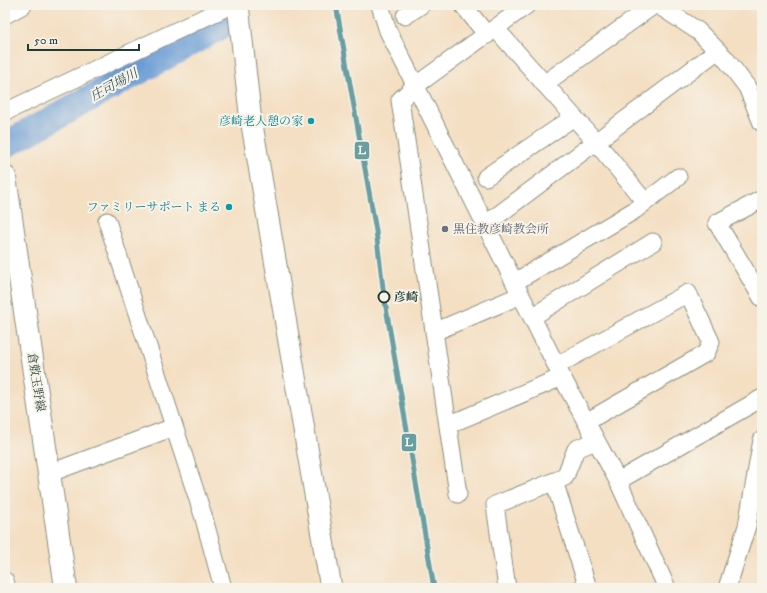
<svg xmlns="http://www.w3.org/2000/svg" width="767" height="593" font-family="'IM FELL DW Pica','Noto Serif JP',serif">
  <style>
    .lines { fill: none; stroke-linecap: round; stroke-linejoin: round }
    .river { stroke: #6c9dd6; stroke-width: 27 }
    .minor-casing { stroke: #8a8e7c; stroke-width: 19 }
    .tertiary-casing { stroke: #8a8e7c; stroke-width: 23 }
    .primary-casing { stroke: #8a8e7c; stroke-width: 24 }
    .minor { stroke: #fff; stroke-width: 17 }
    .tertiary { stroke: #fff; stroke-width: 21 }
    .primary { stroke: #fff; stroke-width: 22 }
    .rail-1-casing { stroke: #f7f3e8; stroke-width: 8 }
    .rail-1 { stroke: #6a9ea0; stroke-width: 5 }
    .culture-dot { fill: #0f9aa8; stroke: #f7f3e8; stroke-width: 1.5 }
    .worship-dot { fill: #6b7280; stroke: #f7f3e8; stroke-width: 1.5 }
    .stop-dot { fill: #f7f3e8; stroke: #1f3d34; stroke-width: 2 }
    .labels { text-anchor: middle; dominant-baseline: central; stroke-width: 4; stroke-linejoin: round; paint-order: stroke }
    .culture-label { font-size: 12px; fill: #0d838f; stroke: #f7f3e8; text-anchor: end }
    .worship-label { font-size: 12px; fill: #5b616d; stroke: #f7f3e8; text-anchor: start }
    .stop-label { font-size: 12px; font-weight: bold; fill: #1f3d34; stroke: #f7f3e8; text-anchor: start }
    .street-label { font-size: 12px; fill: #1f3d34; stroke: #f7f3e8 }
    .water-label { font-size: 13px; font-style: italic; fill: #365a65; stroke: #f7f3e8 }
    .line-badge { stroke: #f7f3e8; stroke-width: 1.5 }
    .badge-label { font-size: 11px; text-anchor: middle; font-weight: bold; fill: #fff }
  </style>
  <rect width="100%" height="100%" fill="#f7f3e8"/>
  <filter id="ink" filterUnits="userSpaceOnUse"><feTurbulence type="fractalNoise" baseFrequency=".025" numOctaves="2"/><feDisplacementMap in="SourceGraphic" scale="8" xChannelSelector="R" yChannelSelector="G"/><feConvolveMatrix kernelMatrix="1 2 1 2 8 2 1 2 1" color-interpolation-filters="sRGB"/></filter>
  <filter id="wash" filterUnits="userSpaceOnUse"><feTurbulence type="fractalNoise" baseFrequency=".012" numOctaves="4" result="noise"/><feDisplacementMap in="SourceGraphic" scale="16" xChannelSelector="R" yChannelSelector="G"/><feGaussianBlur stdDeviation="0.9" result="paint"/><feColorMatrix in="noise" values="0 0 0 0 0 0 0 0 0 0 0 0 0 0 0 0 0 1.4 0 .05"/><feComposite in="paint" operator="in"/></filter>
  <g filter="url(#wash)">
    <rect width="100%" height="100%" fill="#f4dfc3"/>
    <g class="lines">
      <path class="river" d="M5 145 223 25"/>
    </g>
  </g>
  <g filter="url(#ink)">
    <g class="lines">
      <defs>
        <path id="minor" d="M380 5 388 31 562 377 618 481 667 588
          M463 5 487 35
          M658 5 698 31 725 58 747 87 762 123
          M5 15 23 5
          M405 16 421 5
          M496 29 596 142 645 202
          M544 84 654 5
          M5 112 231 5
          M486 177 574 117
          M762 199 717 223 762 298
          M107 221 203 515 223 588
          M486 224 717 51
          M515 282 635 210 678 177
          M532 317 653 242
          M434 332 521 295
          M556 366 688 293 711 342 706 353 586 422
          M448 425 562 377
          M50 473 174 427
          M554 481 588 588
          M618 481 762 398
          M458 494 400 100 415 86 527 5
          M5 581 7 588
          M507 588 495 505 565 477 576 449 596 441
          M727 588 747 526 762 440"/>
        <path id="tertiary" d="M238 5 250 113 331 588"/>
        <path id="primary" d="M5 177 66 588"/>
      </defs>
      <use href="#minor" class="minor-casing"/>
      <use href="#tertiary" class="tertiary-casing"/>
      <use href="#primary" class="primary-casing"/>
      <use href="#minor" class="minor"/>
      <use href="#tertiary" class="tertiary"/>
      <use href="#primary" class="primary"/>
      <defs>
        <path id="rail-1" d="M336 5 376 231 384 296 434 588"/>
      </defs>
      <use href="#rail-1" class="rail-1-casing"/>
      <use href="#rail-1" class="rail-1"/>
    </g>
  </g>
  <g class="culture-dot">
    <circle cx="311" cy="121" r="4"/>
    <circle cx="229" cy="207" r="4"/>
  </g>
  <circle class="worship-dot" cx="445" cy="229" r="4"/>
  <circle class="stop-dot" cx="384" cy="297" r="5.5"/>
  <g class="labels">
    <g class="culture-label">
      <text x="303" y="121">彦崎老人憩の家</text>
      <text x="221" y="207">ファミリーサポート まる</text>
    </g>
    <g class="worship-label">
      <text x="453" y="229">黒住教彦崎教会所</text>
    </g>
    <g class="stop-label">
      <text x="394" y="297">彦崎</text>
    </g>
    <g class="street-label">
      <text transform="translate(36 382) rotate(81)">倉敷玉野線</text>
    </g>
    <g class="water-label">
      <text transform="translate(114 85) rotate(-29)">庄司場川</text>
    </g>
  </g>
  <g class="line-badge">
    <rect x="354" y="141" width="16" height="19" rx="4" fill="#6a9ea0"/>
    <rect x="401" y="433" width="16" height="19" rx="4" fill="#6a9ea0"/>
  </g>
  <g class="badge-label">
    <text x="362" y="154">L</text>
    <text x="409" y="446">L</text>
  </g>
  <rect width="767" height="593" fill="none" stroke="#f7f3e8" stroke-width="20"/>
  <path d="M28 44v6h111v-6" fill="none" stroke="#1f3d34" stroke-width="2"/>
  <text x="34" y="44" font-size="12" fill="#1f3d34" stroke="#f7f3e8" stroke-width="3" paint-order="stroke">50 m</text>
</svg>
